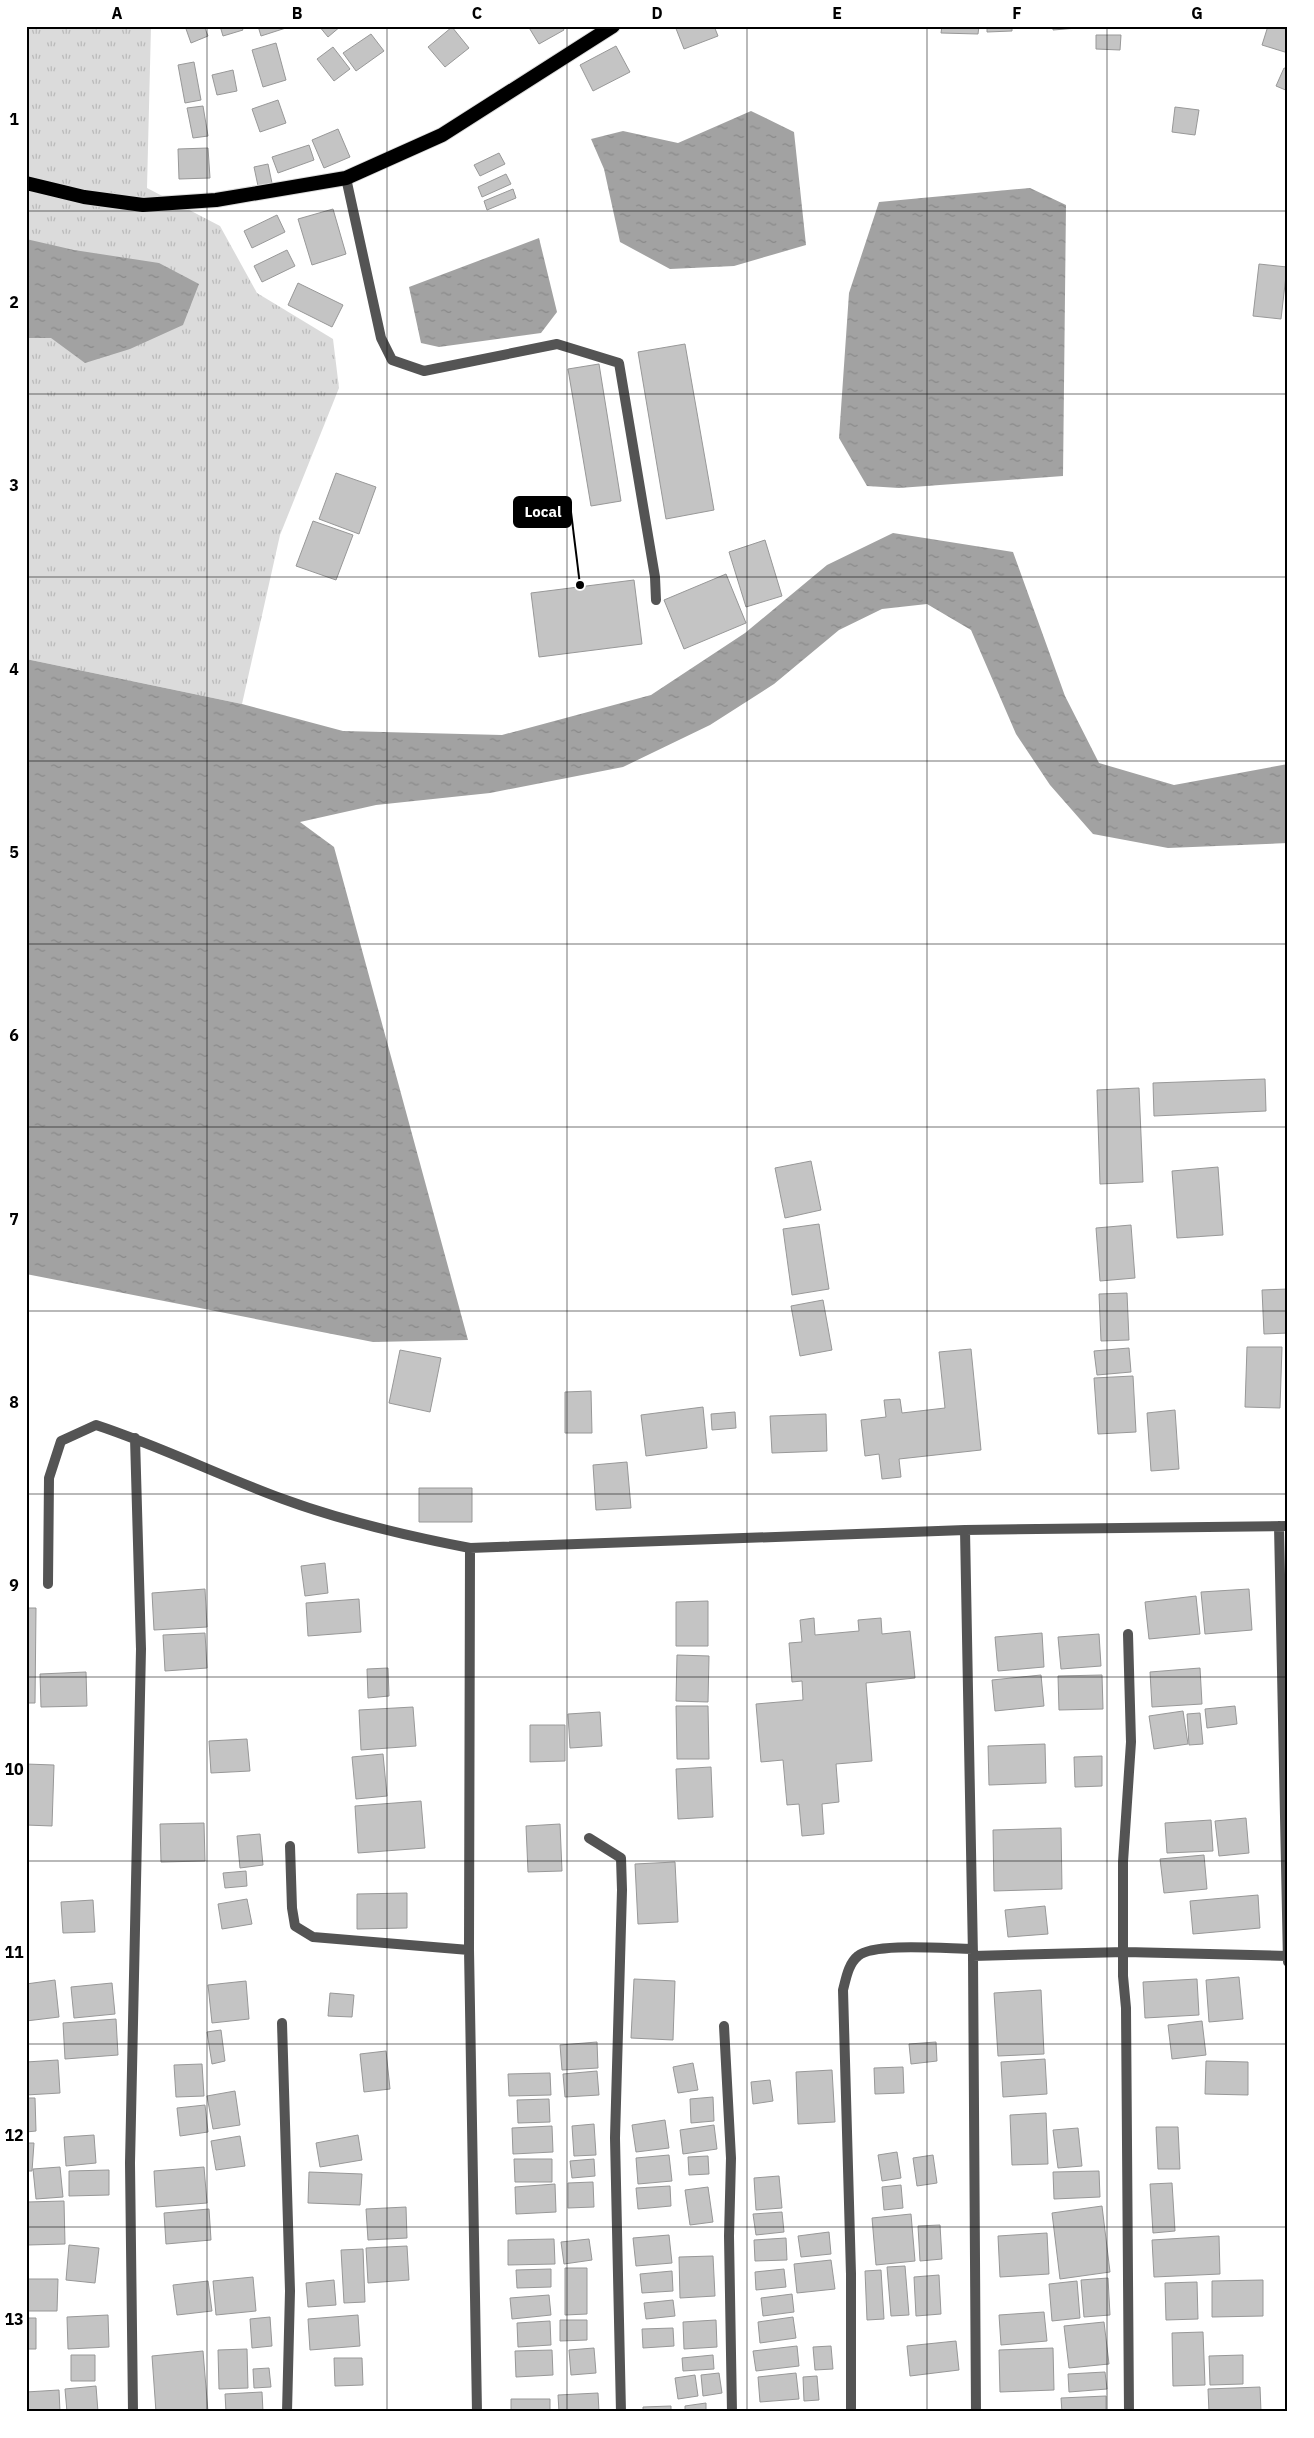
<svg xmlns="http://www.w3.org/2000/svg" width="1314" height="2438" font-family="'IBM Plex Sans',sans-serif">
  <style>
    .grass { fill: url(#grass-tufts) }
    .water { fill: url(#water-ripples) }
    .building { fill: #c4c4c4; stroke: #989898 }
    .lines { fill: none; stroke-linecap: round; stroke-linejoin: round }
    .trunk-casing { stroke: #dbdbdb; stroke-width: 16 }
    .minor { stroke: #545454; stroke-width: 10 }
    .trunk { stroke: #000; stroke-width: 14 }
    .grid { fill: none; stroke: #000; stroke-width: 1; stroke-opacity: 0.55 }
    .leader { fill: none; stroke: #000; stroke-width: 2 }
    .callout-dot { fill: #000; stroke: #fff; stroke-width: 2 }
    .callout { fill: #000; stroke: #000; stroke-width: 2 }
    .callout-label { font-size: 15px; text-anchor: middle; font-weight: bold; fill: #fff }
    .neatline { fill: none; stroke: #000; stroke-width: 2 }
    .grid-label { font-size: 16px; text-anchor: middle; font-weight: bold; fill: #000 }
  </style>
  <defs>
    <pattern id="grass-tufts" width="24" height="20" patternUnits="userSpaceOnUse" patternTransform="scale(1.25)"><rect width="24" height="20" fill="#dbdbdb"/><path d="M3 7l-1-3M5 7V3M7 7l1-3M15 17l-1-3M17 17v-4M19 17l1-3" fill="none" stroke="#bababa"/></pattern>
    <pattern id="water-ripples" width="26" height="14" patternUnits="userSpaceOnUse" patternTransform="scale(1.25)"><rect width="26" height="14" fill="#a2a2a2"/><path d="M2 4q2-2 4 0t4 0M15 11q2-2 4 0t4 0" fill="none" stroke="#8a8a8a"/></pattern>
  </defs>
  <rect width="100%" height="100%" fill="#fff"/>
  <path class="grass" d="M26 26H151L147 188 220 226 257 293 333 339 339 388 280 535 242 704 26 659Z"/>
  <path class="water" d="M751 111 794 132 806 245 734 266 670 269 620 242 604 169 591 139 623 131 678 143Z
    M1030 188 1066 205 1063 476 899 488 867 486 839 438 849 293 879 202Z
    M539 238 557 312 541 333 439 347 421 343 409 287Z
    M26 239 74 250 159 263 199 284 183 325 130 349 85 363 51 338H26Z
    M893 533 1013 552 1065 696 1099 763 1174 785 1288 764V843L1168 848 1093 834 1050 785 1016 734 971 630 927 604 882 609 839 630 774 684 710 725 623 767 490 793 376 805 300 822 334 847 468 1340 373 1342 26 1274V659L242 704 343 731 502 735 651 695 745 633 827 565Z"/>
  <path class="building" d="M185 26H204L208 36 191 43Z
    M220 26H241L243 30 223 36Z
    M258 26H292L261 36Z
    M319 26H341L328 37Z
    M528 26H562L564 30 539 44Z
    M675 26H714L718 36 684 49Z
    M942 26H979L978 34 941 33Z
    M987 26H1012V31L987 32Z
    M1053 26H1077V28L1053 30Z
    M1268 26H1288V53L1262 45Z
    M452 27 469 48 445 67 428 47Z
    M371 34 384 51 356 71 343 53Z
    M1096 35H1121L1120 50 1096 49Z
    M276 43 286 80 263 87 252 50Z
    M616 46 630 72 593 91 580 65Z
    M333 47 350 69 334 81 317 59Z
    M194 62 201 100 185 103 178 65Z
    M1284 68 1288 69V91L1276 86Z
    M233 70 237 91 217 95 212 75Z
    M278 100 286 123 260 132 252 109Z
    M203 106 208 136 193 138 187 108Z
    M1175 107 1199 110 1195 135 1172 132Z
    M338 129 350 157 324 168 312 140Z
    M309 145 314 160 278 173 272 157Z
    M208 148 210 178 179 179 178 149Z
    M499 153 505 164 480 176 474 165Z
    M268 164 272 183 258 186 254 167Z
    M506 174 511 184 482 197 478 187Z
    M513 189 516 198 487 210 484 201Z
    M333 209 346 254 312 265 298 219Z
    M277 215 285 232 252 248 244 231Z
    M287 250 295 266 262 282 254 266Z
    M1259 264 1287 267 1281 319 1253 316Z
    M298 283 343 305 332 327 288 305Z
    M685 344 714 510 666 519 638 352Z
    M599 364 621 501 591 506 568 369Z
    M336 473 376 487 359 534 319 519Z
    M313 521 353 535 336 580 296 566Z
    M765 540 782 596 746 607 729 552Z
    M726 574 746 623 684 649 664 600Z
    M634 580 642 644 539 657 531 593Z
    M1265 1079 1266 1111 1154 1116 1153 1083Z
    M1139 1088 1143 1182 1100 1184 1097 1090Z
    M811 1161 821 1210 785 1218 775 1168Z
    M1218 1167 1223 1235 1177 1238 1172 1171Z
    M819 1224 829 1289 792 1295 783 1229Z
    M1131 1225 1135 1278 1100 1281 1096 1228Z
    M1288 1289V1333L1264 1334 1262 1290Z
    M1127 1293 1129 1340 1101 1341 1099 1294Z
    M823 1300 832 1350 800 1356 791 1306Z
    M1247 1347H1282L1280 1408 1245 1407Z
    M1129 1348 1131 1372 1097 1375 1094 1351Z
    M971 1349 981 1450 899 1459 901 1477 882 1479 879 1454 865 1456 861 1420 886 1417 884 1400 900 1399 902 1413 945 1408 939 1352Z
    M400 1350 441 1358 430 1412 389 1403Z
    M1133 1376 1136 1432 1098 1434 1094 1378Z
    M591 1391 592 1433H565V1392Z
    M703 1407 707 1448 646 1456 641 1415Z
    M1175 1410 1179 1469 1151 1471 1147 1413Z
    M735 1412 736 1428 712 1430 711 1414Z
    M826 1414 827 1451 772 1453 770 1416Z
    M627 1462 631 1508 596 1510 593 1465Z
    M419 1488H472V1522H419Z
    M325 1563 328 1593 305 1596 301 1566Z
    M205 1589 207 1627 154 1630 152 1593Z
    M1249 1589 1252 1630 1205 1634 1201 1592Z
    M1196 1596 1200 1634 1149 1639 1145 1602Z
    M359 1599 361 1632 308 1636 306 1603Z
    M708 1601V1646H676V1602Z
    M26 1608H36L35 1703H26Z
    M814 1618 815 1635 859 1631 858 1620 881 1618 882 1634 910 1631 915 1678 866 1683 872 1761 836 1764 839 1802 822 1804 824 1834 802 1836 799 1804 787 1805 783 1760 761 1762 756 1704 803 1700 802 1681 792 1682 789 1643 802 1642 800 1620Z
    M205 1633 207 1668 165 1671 163 1635Z
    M1042 1633 1044 1667 998 1671 995 1637Z
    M1099 1634 1101 1666 1061 1669 1058 1637Z
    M677 1655 709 1656 708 1702 676 1701Z
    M388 1668 389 1696 368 1698 367 1669Z
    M1200 1668 1202 1704 1152 1707 1150 1672Z
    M86 1672 87 1706 41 1707 40 1674Z
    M1041 1675 1044 1706 995 1711 992 1680Z
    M1102 1675 1103 1709 1059 1710 1058 1676Z
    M676 1706H708L709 1759H677Z
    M1235 1706 1237 1724 1207 1728 1205 1709Z
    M413 1707 416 1746 361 1750 359 1710Z
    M1183 1711 1188 1744 1154 1749 1149 1716Z
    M600 1712 602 1746 570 1748 568 1714Z
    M1200 1713 1203 1744 1189 1745 1187 1714Z
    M530 1725H565V1761L530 1762Z
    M247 1739 250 1771 211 1773 209 1741Z
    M1045 1744 1046 1783 989 1785 988 1746Z
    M383 1754 387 1796 356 1799 352 1757Z
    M1102 1756V1786L1075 1787 1074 1757Z
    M26 1764 54 1765 52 1826 26 1825Z
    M711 1767 713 1817 678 1819 676 1769Z
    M421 1801 425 1848 358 1853 355 1806Z
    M1246 1818 1249 1853 1219 1856 1215 1821Z
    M1211 1820 1213 1851 1167 1853 1165 1823Z
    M204 1823 205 1861 161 1862 160 1824Z
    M560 1824 562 1871 528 1872 526 1826Z
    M1061 1828 1062 1889 994 1891 993 1830Z
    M260 1834 263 1865 240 1868 237 1836Z
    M1204 1855 1207 1889 1164 1893 1160 1859Z
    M675 1862 678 1922 638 1924 635 1864Z
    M246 1871 247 1886 225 1888 223 1873Z
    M407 1893V1928L357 1929V1894Z
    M1258 1895 1260 1928 1193 1934 1190 1901Z
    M247 1899 252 1924 222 1929 218 1904Z
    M93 1900 95 1932 63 1933 61 1902Z
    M1045 1906 1048 1934 1008 1937 1005 1910Z
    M1239 1977 1243 2019 1209 2022 1206 1980Z
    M634 1979 675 1981 673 2040 631 2038Z
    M1197 1979 1199 2015 1145 2018 1143 1982Z
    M55 1980 59 2017 26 2021V1984Z
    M246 1981 249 2019 212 2023 208 1985Z
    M112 1983 115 2014 74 2018 71 1987Z
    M1041 1990 1044 2054 998 2056 994 1993Z
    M330 1993 354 1995 352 2017 328 2016Z
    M116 2019 118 2055 65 2059 63 2023Z
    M1202 2021 1206 2055 1172 2059 1168 2025Z
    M221 2030 225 2061 212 2064 207 2032Z
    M597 2042 598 2068 562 2070 560 2045Z
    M936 2042 937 2061 911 2064 909 2044Z
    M386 2051 390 2089 364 2092 360 2054Z
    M1045 2059 1047 2094 1003 2097 1001 2062Z
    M58 2060 60 2093 26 2095V2062Z
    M1206 2061 1248 2062V2095L1205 2094Z
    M693 2063 698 2090 678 2093 673 2067Z
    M202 2064 204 2096 176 2097 174 2065Z
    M903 2067 904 2093 875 2094 874 2068Z
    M832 2070 835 2122 798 2124 796 2072Z
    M597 2071 599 2095 565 2097 563 2074Z
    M550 2073 551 2095 509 2096 508 2074Z
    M770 2080 773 2101 753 2104 751 2082Z
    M235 2091 240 2125 213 2129 207 2096Z
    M713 2097 714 2121 691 2123 690 2099Z
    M26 2098H35L36 2131 26 2132Z
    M549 2099 550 2122 518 2123 517 2100Z
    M205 2105 208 2132 180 2136 177 2108Z
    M1046 2113 1048 2164 1012 2165 1010 2115Z
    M665 2120 669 2148 636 2152 632 2125Z
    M594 2124 596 2155 574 2156 572 2126Z
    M714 2125 717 2149 683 2154 680 2130Z
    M552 2126 553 2152 513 2154 512 2128Z
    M1156 2127H1178L1180 2169H1158Z
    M1078 2128 1082 2166 1058 2168 1053 2130Z
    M94 2135 96 2163 66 2166 64 2137Z
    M358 2135 362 2160 320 2167 316 2143Z
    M240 2136 245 2166 216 2170 211 2141Z
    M26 2143H34L32 2171H26Z
    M897 2152 901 2178 882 2181 878 2155Z
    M669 2155 672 2181 638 2184 636 2158Z
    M933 2155 937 2183 917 2186 913 2158Z
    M708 2156 709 2174 689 2175 688 2157Z
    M514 2159H552V2182H515Z
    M594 2159 595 2176 572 2178 570 2161Z
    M60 2167 63 2197 36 2199 33 2169Z
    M204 2167 207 2203 156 2207 154 2171Z
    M109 2170V2195L69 2196V2171Z
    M1099 2171 1100 2197 1054 2199 1053 2172Z
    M309 2172 362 2174 360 2205 308 2203Z
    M779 2176 782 2208 756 2210 754 2178Z
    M593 2182 594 2207 568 2208V2183Z
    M1172 2183 1175 2231 1153 2233 1150 2184Z
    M555 2184 556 2212 516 2214 515 2187Z
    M901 2185 903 2208 884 2210 882 2187Z
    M670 2186 671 2206 638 2209 636 2188Z
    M708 2187 713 2222 690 2225 685 2190Z
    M64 2201 65 2244 28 2245 27 2202Z
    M1102 2206 1110 2272 1060 2279 1052 2213Z
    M406 2207 407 2238 368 2240 366 2209Z
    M209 2209 211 2240 166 2244 164 2213Z
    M782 2212 784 2232 756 2235 753 2214Z
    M911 2214 915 2261 876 2265 872 2218Z
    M940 2225 942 2259 920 2261 918 2226Z
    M829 2232 831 2254 801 2257 798 2236Z
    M1047 2233 1049 2274 1000 2277 998 2236Z
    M669 2235 672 2263 636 2266 633 2238Z
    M1219 2236 1220 2274 1154 2277 1152 2240Z
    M786 2238 787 2260 755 2261 754 2240Z
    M554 2239 555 2264 508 2265V2240Z
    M589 2239 592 2260 564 2264 561 2242Z
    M69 2245 99 2248 95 2283 66 2280Z
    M407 2246 409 2280 368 2283 366 2248Z
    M363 2249 365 2302 344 2303 341 2250Z
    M713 2256 715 2296 680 2298 679 2257Z
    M831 2260 835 2289 797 2293 794 2264Z
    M905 2266 909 2315 891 2316 887 2267Z
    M565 2268H587V2314L565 2315Z
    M551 2269V2287L517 2288 516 2270Z
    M784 2269 786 2287 756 2290 755 2272Z
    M881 2270 884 2319 867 2320 865 2271Z
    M672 2271 673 2291 642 2293 640 2274Z
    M939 2275 941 2314 916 2316 914 2277Z
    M253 2277 256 2311 216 2315 213 2281Z
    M1108 2278 1110 2315 1084 2317 1081 2280Z
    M26 2279H58L57 2311H26Z
    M334 2280 336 2305 308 2307 306 2283Z
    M1263 2280V2316L1212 2317V2281Z
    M208 2281 212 2311 177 2315 173 2285Z
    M1077 2281 1080 2318 1052 2321 1049 2284Z
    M1197 2282 1198 2319 1166 2320 1165 2283Z
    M792 2294 794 2312 763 2316 761 2298Z
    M549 2295 551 2315 512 2319 510 2298Z
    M673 2300 675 2316 646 2319 644 2303Z
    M1044 2312 1047 2341 1001 2345 999 2315Z
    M108 2315 109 2347 68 2349 67 2317Z
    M358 2315 360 2346 310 2350 308 2319Z
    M270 2317 272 2346 252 2348 250 2319Z
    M793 2317 796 2338 760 2343 758 2322Z
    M26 2318H36V2349H26Z
    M560 2320H587V2340L560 2341Z
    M716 2320 717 2347 684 2349 683 2322Z
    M550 2321 551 2345 518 2347 517 2323Z
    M1104 2322 1109 2364 1069 2368 1064 2326Z
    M673 2328 674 2346 643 2348 642 2329Z
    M1203 2332 1205 2385 1173 2386 1172 2333Z
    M956 2341 959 2370 910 2376 907 2346Z
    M797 2346 799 2366 756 2371 753 2351Z
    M831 2346 833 2369 815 2370 813 2347Z
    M594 2348 596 2373 571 2375 569 2350Z
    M1053 2348 1054 2390 1000 2392 999 2350Z
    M247 2349 248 2388 219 2389 218 2350Z
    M552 2350 553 2375 516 2377 515 2351Z
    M203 2351 208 2412H156L152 2356Z
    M71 2355H95V2381H71Z
    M713 2355 714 2369 683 2371 682 2358Z
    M1243 2355V2384L1210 2385 1209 2356Z
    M334 2358H362L363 2385 335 2386Z
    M269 2368 271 2387 254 2388 253 2369Z
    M1105 2372 1107 2389 1069 2392 1068 2374Z
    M719 2373 722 2393 703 2396 701 2375Z
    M796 2373 799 2399 760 2402 758 2377Z
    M695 2375 698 2396 678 2399 675 2378Z
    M817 2376 819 2400 804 2401 803 2377Z
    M96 2386 98 2412H67L65 2389Z
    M1260 2387 1261 2412H1209L1208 2389Z
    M59 2390 60 2412H26V2392Z
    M262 2392 263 2412H226L225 2394Z
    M598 2393 599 2412H559L558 2395Z
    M1106 2396V2412H1062L1061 2398Z
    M511 2399H550V2412H511Z
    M706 2403V2412H685V2406Z
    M671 2406V2412H643V2407Z"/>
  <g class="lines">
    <defs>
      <path id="trunk" d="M26 183 84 197 143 205 216 200 346 178 442 135 613 26"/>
    </defs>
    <use href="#trunk" class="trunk-casing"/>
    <path class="minor" d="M346 178 381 338 392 360 424 371 557 344 619 363 655 577 656 600
      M1279 1526 1288 1962
      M965 1530 973 1956 976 2412
      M470 1548 469 1950 477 2412
      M48 1584 49 1478 61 1441 96 1425C160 1446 220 1476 283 1499 343 1521 407 1536 470 1548L965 1530 1288 1526
      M1128 1634 1131 1742 1123 1862V1976L1126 2008 1129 2412
      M589 1838 621 1858 622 1890 615 2138 621 2412
      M290 1846 292 1908 295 1926 313 1937 469 1950
      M973 1956 1125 1952 1288 1956
      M282 2023 290 2291 287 2412
      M724 2026 731 2158 729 2236 732 2412
      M133 2412 130 2163 141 1649 135 1438
      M851 2412V2274L843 1990C846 1979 848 1964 858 1956 874 1942 949 1949 972 1949"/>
    <use href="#trunk" class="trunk"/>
  </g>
  <path class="grid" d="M207 26V2412M387 26V2412M567 26V2412M747 26V2412M927 26V2412M1107 26V2412M26 211H1288M26 394H1288M26 577H1288M26 761H1288M26 944H1288M26 1127H1288M26 1311H1288M26 1494H1288M26 1677H1288M26 1861H1288M26 2044H1288M26 2227H1288"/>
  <path class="leader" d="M580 585L571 512"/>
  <circle class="callout-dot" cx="580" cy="585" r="5"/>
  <rect class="callout" x="514" y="497" width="57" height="30" rx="5"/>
  <g class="callout-label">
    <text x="543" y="517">Local</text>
  </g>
  <rect width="1314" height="2438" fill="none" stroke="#ffffff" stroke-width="55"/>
  <rect x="28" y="28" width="1258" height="2382" class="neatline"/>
  <g class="grid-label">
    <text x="117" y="19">A</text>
    <text x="297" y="19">B</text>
    <text x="477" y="19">C</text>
    <text x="657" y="19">D</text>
    <text x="837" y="19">E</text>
    <text x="1017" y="19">F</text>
    <text x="1197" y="19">G</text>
    <text x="14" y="125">1</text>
    <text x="14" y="308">2</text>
    <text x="14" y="491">3</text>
    <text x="14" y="675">4</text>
    <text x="14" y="858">5</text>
    <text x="14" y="1041">6</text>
    <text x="14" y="1225">7</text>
    <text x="14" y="1408">8</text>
    <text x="14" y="1591">9</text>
    <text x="14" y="1775">10</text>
    <text x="14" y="1958">11</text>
    <text x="14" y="2141">12</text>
    <text x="14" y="2325">13</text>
  </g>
</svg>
